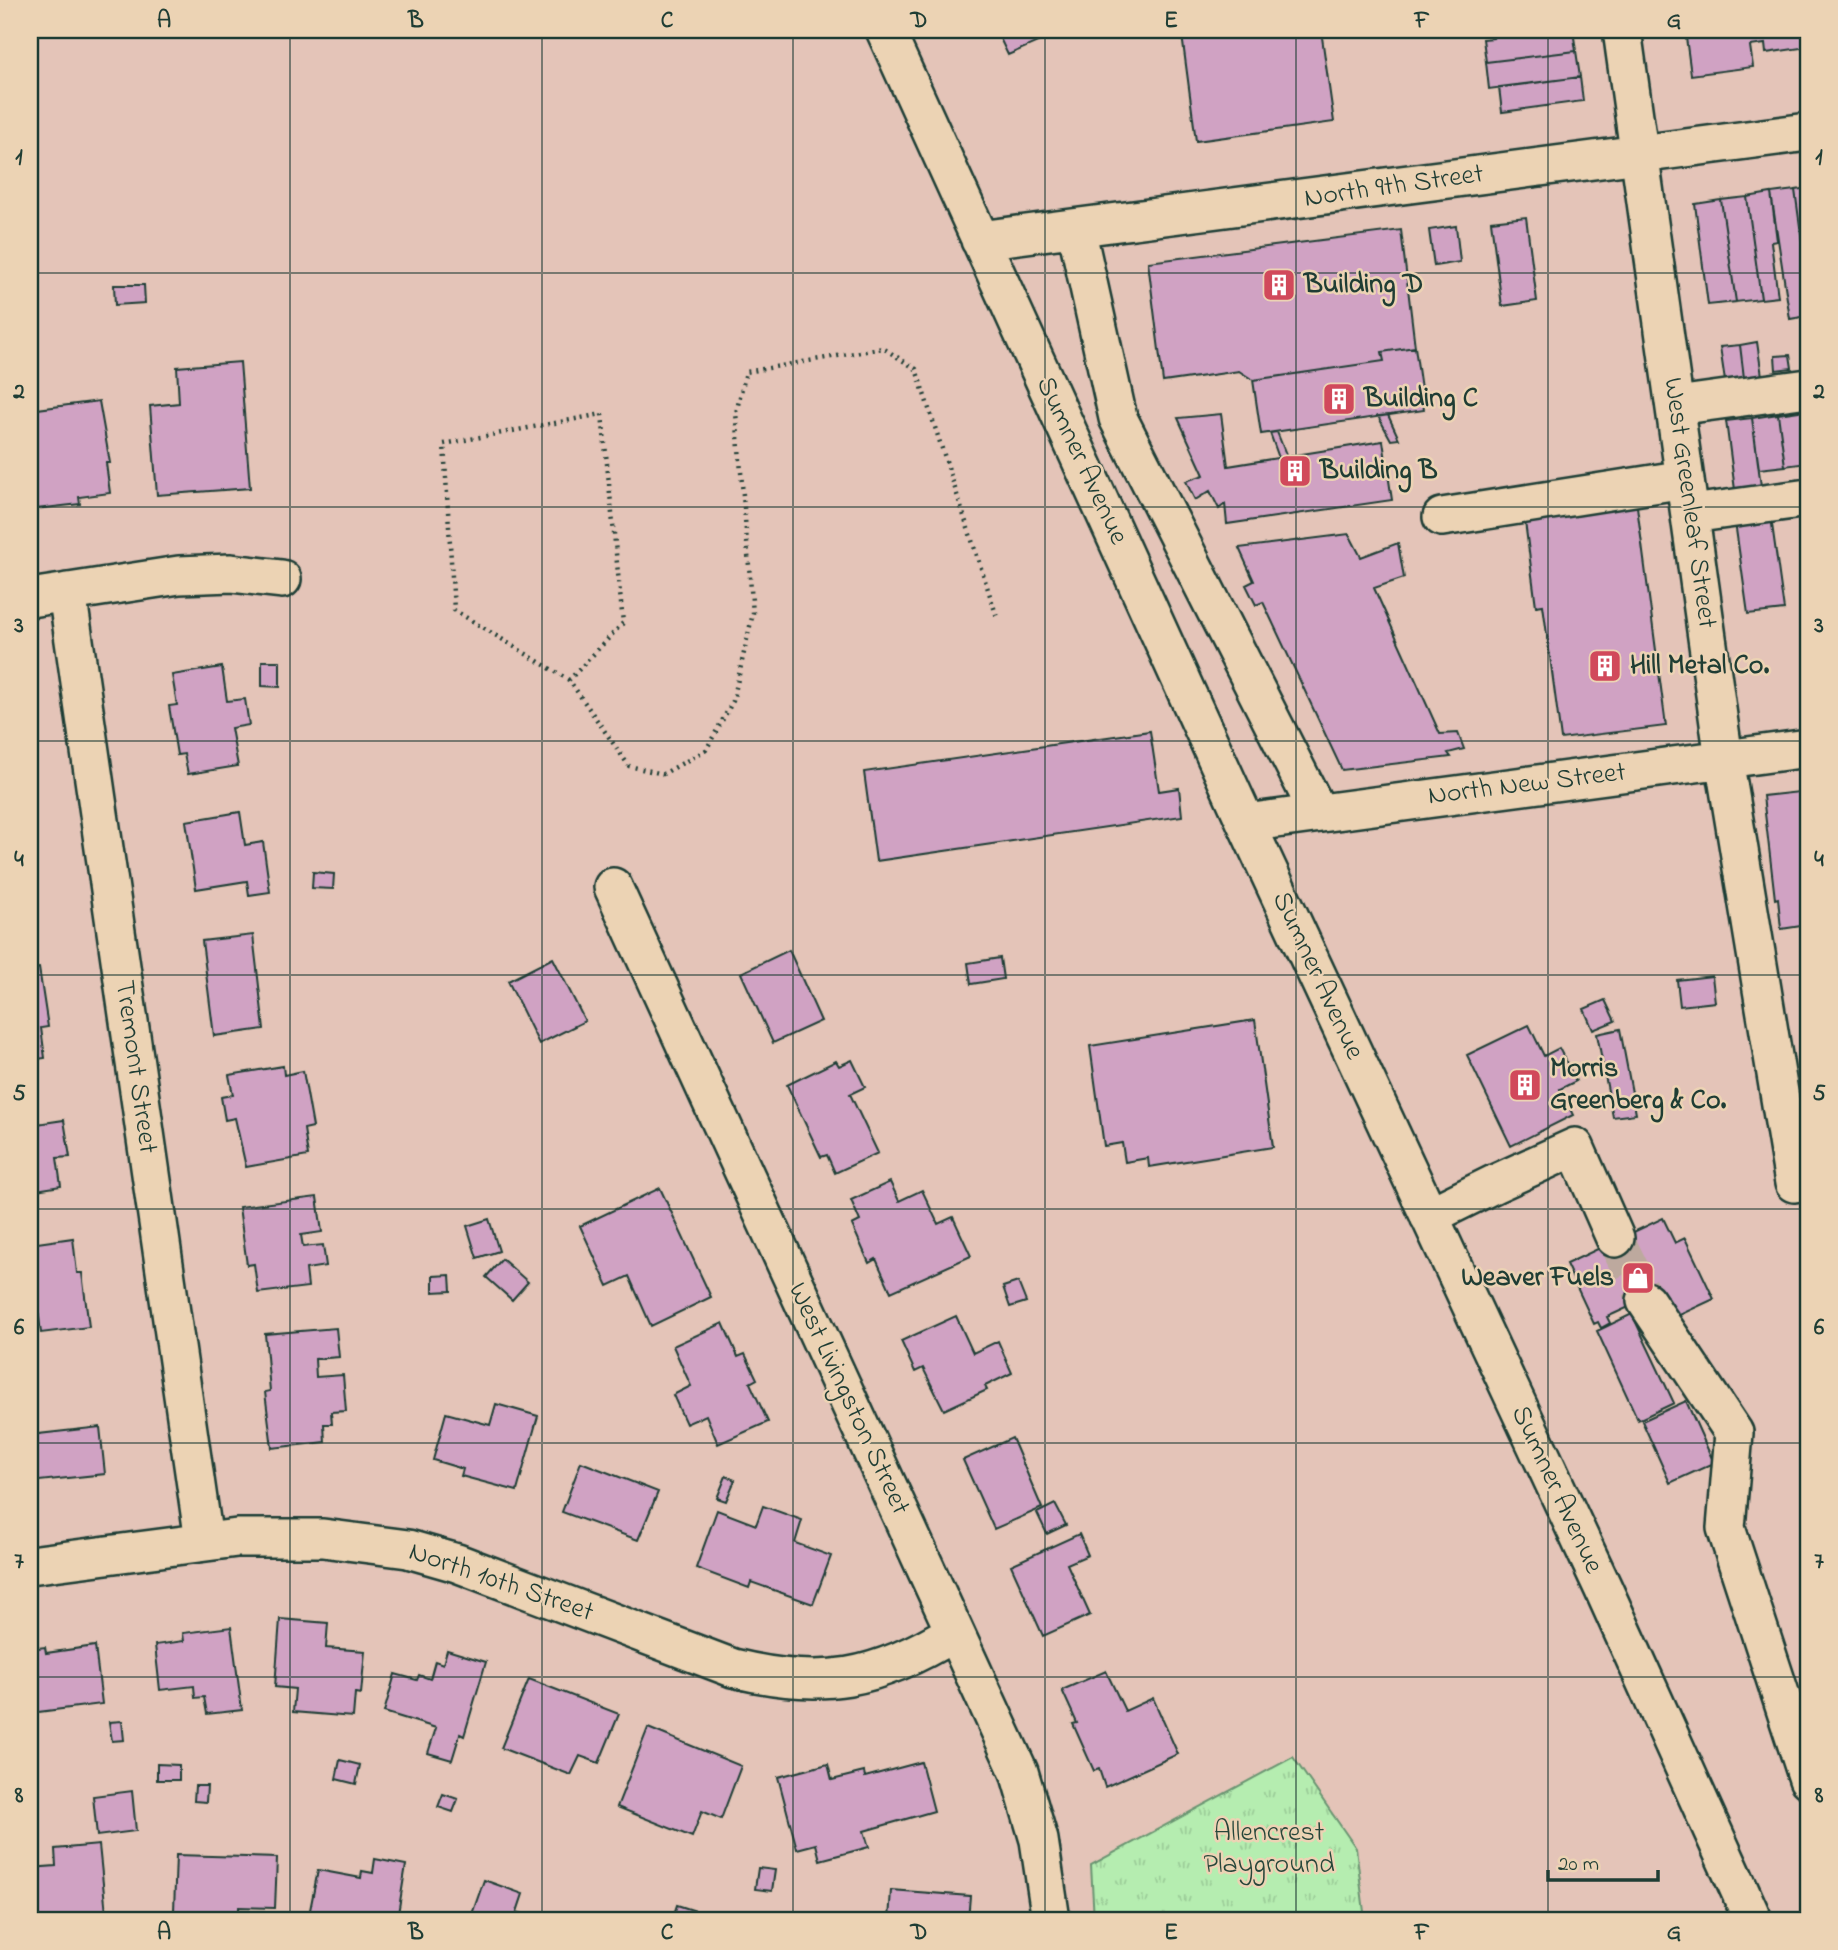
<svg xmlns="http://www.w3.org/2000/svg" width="1838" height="1950" font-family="'Indie Flower',sans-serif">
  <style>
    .park { fill: url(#park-tufts); stroke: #6a9572; stroke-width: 2 }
    .building { fill: #d0a2c3; stroke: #1f3d34; stroke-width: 2 }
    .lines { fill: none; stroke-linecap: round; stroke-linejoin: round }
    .minor-tunnel { stroke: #bda99e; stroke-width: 37; stroke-dasharray: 37 18; stroke-linecap: butt }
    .minor-casing { stroke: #1f3d34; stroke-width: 42 }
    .path { stroke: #1f3d34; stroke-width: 4.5; stroke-dasharray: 2 5; stroke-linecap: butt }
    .minor { stroke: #ecd3b4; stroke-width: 37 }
    .grid { fill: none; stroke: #1f3d34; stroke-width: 2; stroke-opacity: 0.55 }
    .labels { text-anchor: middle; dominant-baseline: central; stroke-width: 5; stroke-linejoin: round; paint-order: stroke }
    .street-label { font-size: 28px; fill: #1f3d34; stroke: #ecd3b4 }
    .poi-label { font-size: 28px; font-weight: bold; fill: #1f3d34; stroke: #ecd3b4; text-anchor: start }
    .park-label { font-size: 28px; fill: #26463a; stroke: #ecd3b4 }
    .neatline { fill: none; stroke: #1f3d34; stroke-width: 2.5 }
    .grid-label { font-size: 23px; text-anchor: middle; font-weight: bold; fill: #1f3d34 }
  </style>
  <defs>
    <pattern id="park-tufts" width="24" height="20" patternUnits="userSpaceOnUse" patternTransform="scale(1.75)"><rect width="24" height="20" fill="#b5edb0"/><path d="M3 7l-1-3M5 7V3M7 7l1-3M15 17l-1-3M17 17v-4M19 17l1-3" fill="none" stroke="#9bcc98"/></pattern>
  </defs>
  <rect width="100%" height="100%" fill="#e4c4b8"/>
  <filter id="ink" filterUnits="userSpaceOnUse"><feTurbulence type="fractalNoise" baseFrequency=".0143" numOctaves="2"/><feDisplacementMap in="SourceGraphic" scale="14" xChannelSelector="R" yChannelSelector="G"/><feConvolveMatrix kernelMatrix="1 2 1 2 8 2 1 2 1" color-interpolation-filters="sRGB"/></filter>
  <g filter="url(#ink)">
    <path class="park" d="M1293 1757 1356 1848 1365 1920H1094L1091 1865Z"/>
    <path class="building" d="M996 30H1065L1008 55Z
      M1221 30H1321L1334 122 1196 141 1182 35Z
      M1491 30H1528L1492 34Z
      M1528 30H1573L1576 51 1486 62 1483 39 1493 38 1492 34Z
      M1685 30H1808V47L1766 53 1765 44 1750 46 1753 67 1691 75Z
      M1576 51 1580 77 1489 89 1486 62Z
      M1580 77 1583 101 1502 112 1499 87Z
      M1808 188V285L1795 190Z
      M1795 190 1808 285V316L1790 319 1771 193Z
      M1771 193 1777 241 1771 242 1778 297 1761 299 1747 197Z
      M1747 197 1761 299 1736 302 1721 200Z
      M1721 200 1736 302 1708 305 1695 204Z
      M1526 217 1537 301 1502 306 1491 221Z
      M1456 226 1460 262 1434 266 1429 230Z
      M1401 230 1415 347 1382 352 1384 361 1253 380 1239 371 1163 382 1148 262Z
      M114 285H144L145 303 115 305Z
      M1757 342 1762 376 1744 378 1740 345Z
      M1740 345 1744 378 1725 381 1720 347Z
      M1415 347 1424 410 1261 434 1253 380 1384 361 1382 352Z
      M1790 355 1792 368 1776 370 1775 356Z
      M240 362 250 488 157 495 150 406 179 403 177 367Z
      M99 401 110 463H106L110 493 79 497 80 504 36 509 30 457V410Z
      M1806 410 1808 463 1785 466 1778 414Z
      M1221 414 1228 466 1383 441 1392 500 1227 524 1225 504 1219 509 1210 491 1195 500 1190 490 1186 481 1204 475 1178 418Z
      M1778 414 1785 466 1759 469 1752 418Z
      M1388 415 1399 439 1391 440 1378 416Z
      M1752 418 1761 486 1735 490 1726 421Z
      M1277 432 1287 457 1279 458 1270 433Z
      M1636 499 1666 726 1561 739 1543 605 1536 606 1524 514Z
      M1770 510 1784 610 1748 614 1734 515Z
      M1349 534 1361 557 1398 543 1404 578 1374 588 1440 734 1458 733 1464 749 1448 753 1451 757 1342 770 1263 602 1256 605 1246 585 1254 581 1239 548Z
      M262 661H280V687L262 686Z
      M222 667 227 701 245 699 249 725 231 728 238 766 188 774 184 754 177 755 169 706 177 705 172 675Z
      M1150 731 1159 791 1179 788 1182 816 876 861 864 772Z
      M1808 791V925L1781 929 1778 898 1775 899 1763 796Z
      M240 812 245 845 263 842 270 892 249 895 247 881 196 889 186 821Z
      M313 872 334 874 333 889 312 888Z
      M253 935 264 1029 214 1036 202 941Z
      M789 950 821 1021 773 1043 741 973Z
      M553 958 585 1021 539 1044 508 981Z
      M1000 958 1003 979 971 984 968 963Z
      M39 968 48 1027 41 1028 45 1058 30 1060V969Z
      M1712 976 1715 1002 1680 1006 1677 980Z
      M1605 1000 1615 1021 1593 1030 1584 1009Z
      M1255 1020 1273 1147 1149 1167 1148 1158 1125 1162 1122 1143 1104 1146 1090 1046Z
      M1529 1025 1544 1056 1559 1048 1576 1081 1560 1089 1573 1115 1511 1146 1467 1055Z
      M1620 1029 1636 1114 1613 1117 1597 1034Z
      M852 1060 865 1087 850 1094 878 1153 835 1173 827 1155 821 1157 787 1085 836 1061 839 1066Z
      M283 1066 284 1075 303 1071 313 1127 304 1129 308 1156 246 1167 235 1118 225 1120 221 1097 233 1095 229 1075Z
      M64 1120 70 1157 57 1158 61 1186 30 1191V1125Z
      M890 1182 899 1201 922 1190 938 1224 953 1217 971 1256 891 1292 876 1259 869 1263 852 1225 860 1221 851 1200Z
      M660 1188 711 1297 651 1326 629 1276 608 1286 580 1226Z
      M317 1197 322 1232 301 1235 303 1247 323 1245 326 1266 306 1269 308 1287 258 1293 254 1264 247 1265 239 1207Z
      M1663 1218 1675 1243 1685 1238 1714 1299 1671 1319 1659 1293 1607 1317 1610 1323 1601 1328 1598 1322 1594 1324 1566 1264Z
      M489 1219 499 1251 477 1258 467 1226Z
      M73 1238 77 1273H82L89 1327 41 1333 30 1244Z
      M502 1259 528 1282 512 1300 486 1277Z
      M450 1275 451 1291 433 1292V1276Z
      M1018 1282 1026 1302 1010 1307 1003 1287Z
      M1632 1314 1674 1403 1638 1420 1597 1331Z
      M956 1316 973 1353 998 1341 1012 1373 985 1386 987 1390 944 1410 923 1368 915 1372 901 1341Z
      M723 1323 738 1357 745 1354 757 1379 750 1383 768 1422 718 1444 706 1415 686 1424 673 1395 691 1386 673 1346Z
      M336 1328 339 1357 315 1359 316 1377 343 1375 346 1411 331 1412 332 1424H324L325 1442 272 1448 265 1392 270 1391 265 1334Z
      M1686 1401 1714 1463 1670 1483 1642 1421Z
      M496 1404 538 1416 517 1491 461 1476 463 1469 433 1460 446 1413 490 1425Z
      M100 1427 105 1474 30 1482V1435Z
      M1012 1438 1042 1508 994 1529 963 1460Z
      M581 1462 658 1492 638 1540 562 1512Z
      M726 1476 735 1480 726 1501 717 1498Z
      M1055 1504 1066 1525 1047 1534 1037 1513Z
      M763 1506 802 1520 795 1543 831 1556 813 1604 751 1582 749 1588 696 1568 717 1510 756 1525Z
      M1079 1534 1088 1555 1067 1564 1090 1615 1043 1636 1011 1565Z
      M280 1619 328 1623 326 1648 365 1651 361 1694 355 1693 353 1717 293 1712 295 1689 275 1687Z
      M231 1627 242 1710 207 1714 204 1697 195 1698 194 1686 160 1690 155 1645 184 1641 183 1633Z
      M95 1646 102 1704 30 1713V1649L45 1647 46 1653Z
      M447 1650 486 1662 464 1736 460 1734 452 1760 428 1753 436 1728 384 1712 395 1674 417 1680 419 1675 430 1679 435 1661 443 1664Z
      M1106 1671 1125 1711 1153 1698 1178 1754 1105 1787 1099 1769 1094 1771 1073 1724 1077 1723 1062 1690Z
      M529 1679 619 1714 599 1763 580 1756 571 1775 501 1748Z
      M122 1721 124 1740 112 1741 109 1722Z
      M648 1728 741 1766 721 1819 702 1811 692 1837 617 1807Z
      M340 1760 360 1765 356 1784 336 1779Z
      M921 1762 934 1811 864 1831 869 1847 820 1860 816 1844 797 1849 778 1777 828 1764 832 1780 864 1772 865 1777Z
      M157 1764 179 1765V1780H157Z
      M195 1786H207L206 1802 194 1801Z
      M132 1791 136 1831 97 1836 93 1796Z
      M443 1794 458 1799 453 1812 438 1807Z
      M99 1845 106 1913 53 1920H30V1868L56 1866 55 1849Z
      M176 1855 277 1858 275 1908 239 1907V1913L174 1911Z
      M375 1859 406 1865 397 1920H308L318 1870 361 1878 362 1871 373 1873Z
      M758 1868 775 1870 772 1891 755 1889Z
      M484 1880 523 1894 517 1912 540 1920H470Z
      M891 1890 970 1896 968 1920H889Z
      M677 1905 699 1912 697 1920H672Z"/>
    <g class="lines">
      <path class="minor-tunnel" d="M1615 1238 1646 1301"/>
      <defs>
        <path id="minor" d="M885 30 1246 823 1603 1588 1753 1920
          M1622 30 1724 759 1794 1183 1808 1181
          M1076 228 1118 418 1318 812
          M980 240 1808 132
          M1676 406 1808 388
          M1691 514 1808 498
          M1442 517 1685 479
          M67 592 204 1541
          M30 598 179 575 231 573 282 579
          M1246 823 1808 748
          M613 887 1019 1772 1039 1840 1051 1920
          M1429 1216 1494 1184 1575 1147 1615 1238
          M1646 1301 1734 1433 1726 1528 1808 1779
          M30 1565 237 1538H323L408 1549 457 1563 733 1668C822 1690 877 1680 954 1632"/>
      </defs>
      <use href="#minor" class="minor-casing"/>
      <path class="path" d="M569 680 454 610 444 444 602 414 623 623 569 680 629 766 663 774 706 750 733 701 753 613 736 413 746 372 883 348 916 369 997 617"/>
      <use href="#minor" class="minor"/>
    </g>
  </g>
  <path class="grid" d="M290 30V1920M542 30V1920M793 30V1920M1045 30V1920M1296 30V1920M1548 30V1920M30 273H1808M30 507H1808M30 741H1808M30 975H1808M30 1209H1808M30 1443H1808M30 1677H1808"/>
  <defs>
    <symbol id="building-square" viewBox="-11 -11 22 22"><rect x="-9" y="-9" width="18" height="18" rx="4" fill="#d1495b" stroke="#ecd3b4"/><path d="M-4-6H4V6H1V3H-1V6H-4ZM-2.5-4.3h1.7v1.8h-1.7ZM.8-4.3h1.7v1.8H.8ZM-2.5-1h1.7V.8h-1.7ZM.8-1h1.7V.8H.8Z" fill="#fff"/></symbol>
    <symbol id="shop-square" viewBox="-11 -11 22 22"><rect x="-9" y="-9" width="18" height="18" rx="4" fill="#d1495b" stroke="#ecd3b4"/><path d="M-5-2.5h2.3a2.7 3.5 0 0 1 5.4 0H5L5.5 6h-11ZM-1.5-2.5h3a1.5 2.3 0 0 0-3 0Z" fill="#fff"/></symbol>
  </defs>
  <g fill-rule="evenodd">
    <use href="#building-square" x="1260" y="266" width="38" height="38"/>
    <use href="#building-square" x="1320" y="380" width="38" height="38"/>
    <use href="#building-square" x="1276" y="452" width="38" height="38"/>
    <use href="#building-square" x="1586" y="647" width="38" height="38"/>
    <use href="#building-square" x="1506" y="1066" width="38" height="38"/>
    <use href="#shop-square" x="1619" y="1259" width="38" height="38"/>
  </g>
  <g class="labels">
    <g class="street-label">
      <text transform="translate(1394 187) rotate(-8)">North 9th Street</text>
      <text transform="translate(1081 461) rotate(65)">Sumner Avenue</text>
      <text transform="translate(1689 503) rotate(82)">West Greenleaf Street</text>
      <text transform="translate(1527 785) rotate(-7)">North New Street</text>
      <text transform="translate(1317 976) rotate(65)">Sumner Avenue</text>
      <text transform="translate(135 1067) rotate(82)">Tremont Street</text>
      <text transform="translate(848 1399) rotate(65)">West Livingston Street</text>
      <text transform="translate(1556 1490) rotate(65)">Sumner Avenue</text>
      <text transform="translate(501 1583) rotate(19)">North 10th Street</text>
    </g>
    <g class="poi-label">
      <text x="1304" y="285">Building D</text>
      <text x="1364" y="399">Building C</text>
      <text x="1320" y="471">Building B</text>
      <text x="1630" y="666">Hill Metal Co.</text>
      <text x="1550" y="1069">Morris<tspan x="1550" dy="32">Greenberg &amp; Co.</tspan></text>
      <text x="1614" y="1278" text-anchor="end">Weaver Fuels</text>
    </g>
    <g class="park-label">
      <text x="1269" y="1833">Allencrest<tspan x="1269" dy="32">Playground</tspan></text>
    </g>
  </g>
  <rect width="1838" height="1950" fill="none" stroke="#ecd3b4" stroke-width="77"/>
  <path d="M1548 1870v10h110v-10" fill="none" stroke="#1f3d34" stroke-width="3.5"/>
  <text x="1558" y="1870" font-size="21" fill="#1f3d34" stroke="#ecd3b4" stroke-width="5" paint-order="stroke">20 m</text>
  <rect x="38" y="38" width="1762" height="1874" class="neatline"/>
  <g class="grid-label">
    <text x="164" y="27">A</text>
    <text x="416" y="27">B</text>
    <text x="667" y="27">C</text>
    <text x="919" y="27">D</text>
    <text x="1171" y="27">E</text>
    <text x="1422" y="27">F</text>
    <text x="1674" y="27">G</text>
    <text x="19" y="164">1</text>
    <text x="1819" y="164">1</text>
    <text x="19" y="398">2</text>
    <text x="1819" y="398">2</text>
    <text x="19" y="632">3</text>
    <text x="1819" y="632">3</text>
    <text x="19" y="866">4</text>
    <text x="1819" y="866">4</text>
    <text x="19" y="1100">5</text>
    <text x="1819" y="1100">5</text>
    <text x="19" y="1334">6</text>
    <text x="1819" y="1334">6</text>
    <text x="19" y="1568">7</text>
    <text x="1819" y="1568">7</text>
    <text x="19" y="1802">8</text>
    <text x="1819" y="1802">8</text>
    <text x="164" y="1939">A</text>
    <text x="416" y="1939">B</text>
    <text x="667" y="1939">C</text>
    <text x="919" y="1939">D</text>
    <text x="1171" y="1939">E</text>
    <text x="1422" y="1939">F</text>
    <text x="1674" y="1939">G</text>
  </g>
</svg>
